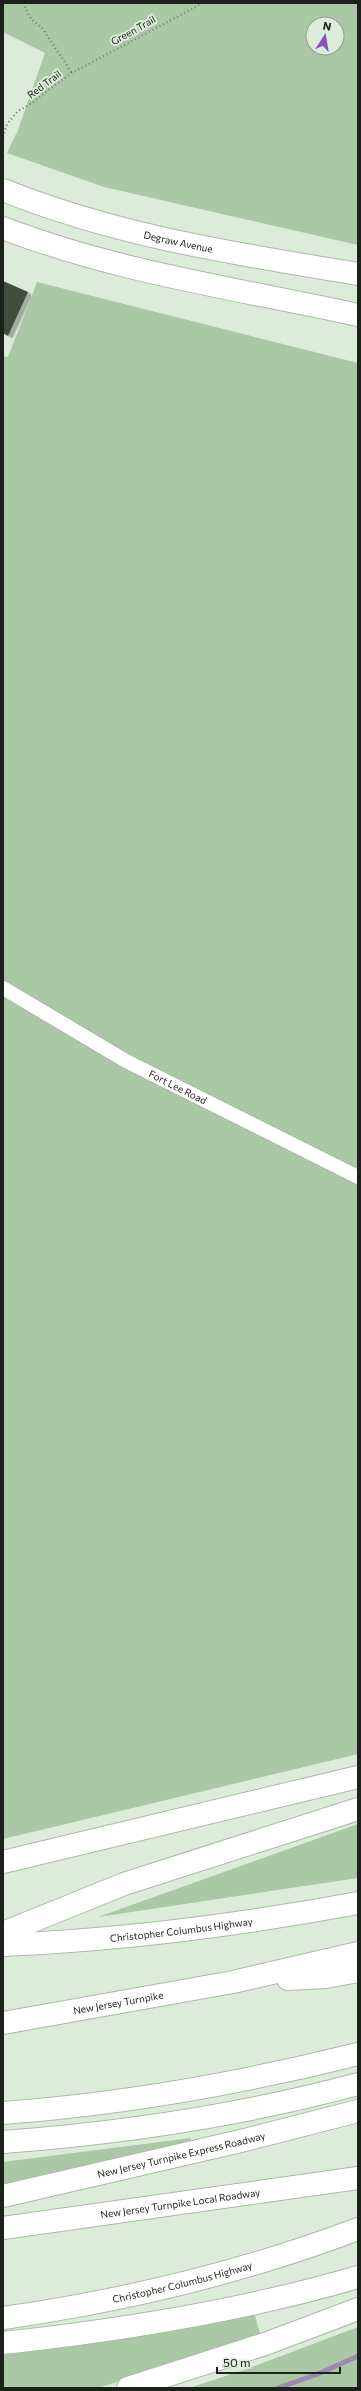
<svg xmlns="http://www.w3.org/2000/svg" width="361" height="2391" font-family="Commissioner,sans-serif">
  <style>
    .green { fill: #aac8a5; fill-rule: evenodd }
    .lines { fill: none; stroke-linecap: round; stroke-linejoin: round }
    .stream { stroke: #9b89b1; stroke-width: 5 }
    .building { fill: #414e3e; filter: url(#shadow) }
    .minor-casing { stroke: #aabaa7; stroke-width: 16 }
    .primary-casing { stroke: #aabaa7; stroke-width: 24 }
    .motorway-casing { stroke: #aabaa7; stroke-width: 24 }
    .path { stroke: #788376; stroke-width: 2.5; stroke-dasharray: 1 3; stroke-linecap: butt }
    .minor { stroke: #fff; stroke-width: 14 }
    .primary { stroke: #fff; stroke-width: 22 }
    .motorway { stroke: #fff; stroke-width: 22 }
    .labels { text-anchor: middle; dominant-baseline: central; stroke-width: 4; stroke-linejoin: round; paint-order: stroke }
    .street-label { font-size: 10px; fill: #1c221b; stroke: #dbecd8 }
  </style>
  <defs>
    <filter id="shadow"><feDropShadow dx="4.5" dy="2.5" stdDeviation="0" flood-color="#0004"/></filter>
  </defs>
  <rect width="100%" height="100%" fill="#dbecd8"/>
  <path class="green" d="M3 3H358V245L104 187 7 153 18 130 45 53 3 32ZM313 24H337V48H313Z
    M37 282 358 363V1754L3 1839V356L8 357Z
    M358 1824V1878L98 1917Z
    M191 2138V2142L3 2185V2162Z
    M254 2312 261 2337 98 2388H3V2351Z
    M358 2327V2388H189L244 2370Z"/>
  <g class="lines">
    <path class="stream" d="M278 2388 318 2374 358 2356"/>
  </g>
  <path class="building" d="M3 281 28 292 8 336 3 333Z"/>
  <g class="lines">
    <defs>
      <g id="minor">
        <path id="s1" d="M3 988 126 1061 358 1177"/>
      </g>
      <g id="primary">
        <path id="s2" d="M3 190C117 236 237 254 358 274"/>
        <path d="M3 228C117 272 239 289 358 315"/>
      </g>
      <g id="motorway">
        <path d="M3 1862 358 1777"/>
        <path d="M3 1933 124 1884 358 1809"/>
        <path id="s3" d="M3 1945C123 1940 240 1925 358 1903"/>
        <path d="M288 1979 326 1977 358 1971"/>
        <path id="s4" d="M3 2023 233 1982 358 1953"/>
        <path d="M3 2113C122 2104 242 2083 358 2054"/>
        <path d="M3 2142C122 2133 243 2115 358 2084"/>
        <path id="s5" d="M3 2196 245 2140 358 2111"/>
        <path id="s6" d="M3 2228 358 2178"/>
        <path id="s7" d="M3 2318C123 2301 244 2272 358 2229"/>
        <path d="M3 2343C123 2330 242 2311 358 2277"/>
        <path d="M128 2388 265 2344 358 2309"/>
      </g>
    </defs>
    <use href="#minor" class="minor-casing"/>
    <use href="#primary" class="primary-casing"/>
    <use href="#motorway" class="motorway-casing"/>
    <path class="path" d="M23 3 31 19 42 28 72 73
      M3 137 7 124 18 111 32 103 43 94 72 73 203 3"/>
    <use href="#minor" class="minor"/>
    <use href="#primary" class="primary"/>
    <use href="#motorway" class="motorway"/>
  </g>
  <g class="labels">
    <g class="street-label">
      <text transform="translate(133 30) rotate(-29)">Green Trail</text>
      <text transform="translate(44 84) rotate(-37)">Red Trail</text>
      <text stroke="none"><textPath href="#s2" startOffset="183">Degraw Avenue</textPath></text>
      <text stroke="none"><textPath href="#s1" startOffset="201">Fort Lee Road</textPath></text>
      <text stroke="none"><textPath href="#s3" startOffset="179">Christopher Columbus Highway</textPath></text>
      <text stroke="none"><textPath href="#s4" startOffset="117">New Jersey Turnpike</textPath></text>
      <text stroke="none"><textPath href="#s5" startOffset="183">New Jersey Turnpike Express Roadway</textPath></text>
      <text stroke="none"><textPath href="#s6" startOffset="179">New Jersey Turnpike Local Roadway</textPath></text>
      <text stroke="none"><textPath href="#s7" startOffset="183">Christopher Columbus Highway</textPath></text>
    </g>
  </g>
  <rect width="361" height="2391" fill="none" stroke="#1c221b" stroke-width="8"/>
  <g transform="translate(325 36) rotate(12)"><circle r="19" fill="#dbecd8" stroke="#8f9b8c"/>
  <path d="M0-3L7 15L0 10L-7 15Z" fill="#8b4dc2"/>
  <text y="-6" font-size="11" font-weight="bold" text-anchor="middle" fill="#1c221b">N</text>
  </g>
  <path d="M217 2367v6h123v-6" fill="none" stroke="#1c221b" stroke-width="2"/>
  <text x="223" y="2367" font-size="12" fill="#1c221b" stroke="#dbecd8" stroke-width="3" paint-order="stroke">50 m</text>
</svg>
